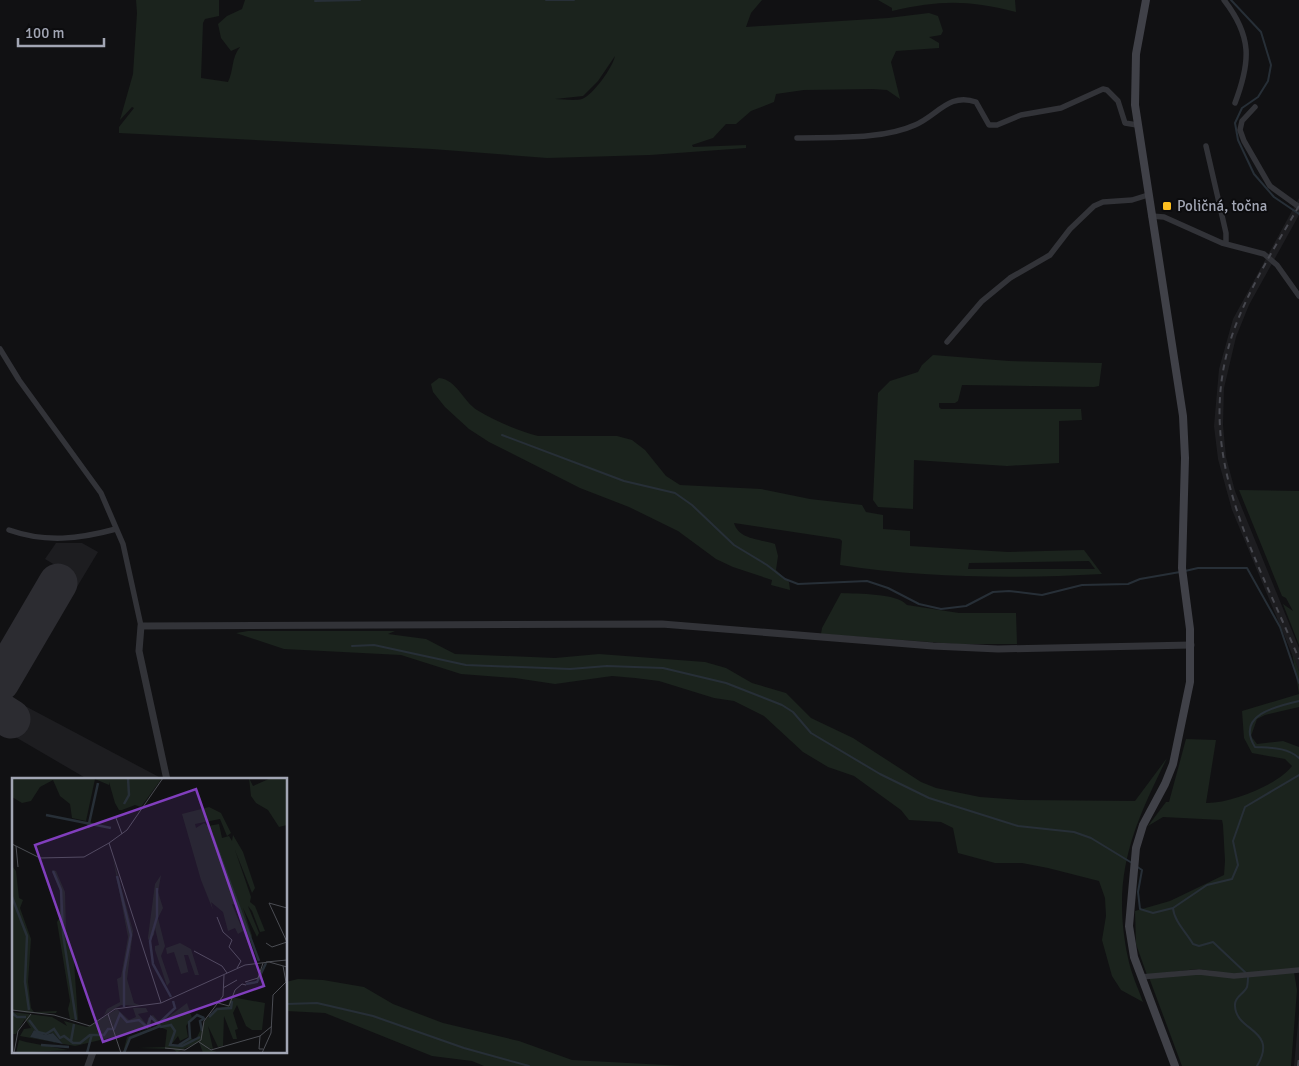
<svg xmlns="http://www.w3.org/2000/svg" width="1299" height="1066" font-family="Signika,sans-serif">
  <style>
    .built { fill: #1d1d20 }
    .green { fill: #1b231d; fill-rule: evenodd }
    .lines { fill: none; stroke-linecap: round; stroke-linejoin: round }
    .stream { stroke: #272f37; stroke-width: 2 }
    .runway { stroke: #2c2c31; stroke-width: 39 }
    .minor { stroke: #323338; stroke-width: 5.5 }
    .tertiary { stroke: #323338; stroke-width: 7 }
    .secondary { stroke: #404148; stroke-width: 8 }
    .rail { stroke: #47484f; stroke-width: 2; stroke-dasharray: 6 5; stroke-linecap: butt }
    .poi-dot { fill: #fcbe20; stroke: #0c0c0e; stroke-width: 2 }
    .labels { text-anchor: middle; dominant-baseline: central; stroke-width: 4; stroke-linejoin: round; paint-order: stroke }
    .poi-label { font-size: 15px; fill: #a2a6b4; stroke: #0c0c0e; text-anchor: start }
    .inset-river { fill: none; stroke: #272f37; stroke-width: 2.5 }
    .inset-road { fill: none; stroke: #4b4d53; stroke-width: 1 }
    .view { fill: #813ebd; fill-opacity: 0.15; stroke: #813ebd; stroke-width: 2.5 }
    .inset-edge { fill: none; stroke: #a2a6b4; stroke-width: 2.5 }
  </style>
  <rect width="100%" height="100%" fill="#111113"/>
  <path class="built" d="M1299 198V215L1249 305 1236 337 1224 388 1223 425 1226 457 1235 491 1299 648V671L1232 510 1218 459 1214 426 1219 369 1233 319Z
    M56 543H82L98 552 10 698 159 777 157 780H89L0 728V658L55 565 45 559Z
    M1299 1013V1066H1294Z"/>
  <path class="green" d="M136 0H219V16L205 19 203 23 201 78 228 82C234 70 231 58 240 47L231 51 221 38 218 24 227 16 242 9 245 0H762L751 13 746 27 888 18 929 13 938 16 943 31 941 35 929 37 939 43V48L896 51 891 62 900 99 887 90 873 89 804 90 776 94 774 102 751 111 736 124H726L713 138 692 145 693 147 746 145V148L650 155 547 158 432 149 119 133V127L134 108 132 107 120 120 133 74 137 13ZM615 56C613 67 593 95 582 99 574 101 563 99 555 99L583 96 598 81Z
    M878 0H1015L1016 12C966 0 942 0 892 11V8Z
    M933 355 1009 361 1102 363 1099 386 1094 387 962 385 958 401 955 403H939V407L941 409H1081L1082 420 1059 421V463L1007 466 914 460 913 509 878 507 873 500 878 393 890 381 918 372 922 365Z
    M439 378C457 380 463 401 477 410 495 421 518 431 538 436H617L632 440 645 450 666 476 680 485 761 489 810 499 862 505 866 512 883 515V529L910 531V546L1008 552 1084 550 1102 574C1015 579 926 578 840 565L842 541 840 539 734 523C739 540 761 539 775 544L778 556 776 570 789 582 790 590 771 585 772 580 733 567 716 559 678 531 629 507 580 488 489 442 469 429 445 407 433 392 431 384ZM1089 561 1095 569H968L969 563Z
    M1239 490 1299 491V645L1283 604 1293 611 1286 598 1282 596Z
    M841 593C858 594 897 593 907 605L959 613H1016L1017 644H956L821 634 822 628Z
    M248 631H395L388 634 426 639 455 654 555 658 599 654 705 662 726 668 752 683 786 693 811 718 853 738 921 782 936 788 980 797 1020 800 1135 801 1167 758C1132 829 1111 877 1128 958 1131 973 1138 988 1143 1002L1121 990 1112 976 1102 940 1106 916 1105 898 1099 881 1048 868 1022 863H995L958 853 953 828 941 822 909 820 901 810 854 776 828 767 803 752 764 716 734 701 714 698 659 681 635 678 612 676 555 684 515 678 461 674 401 655 284 649 236 633Z
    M1292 652 1299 671V707L1265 715 1257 719 1251 736 1257 744 1283 741 1299 747V968L1294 972 1297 990 1291 1066H1182L1150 980V978L1214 971 1197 969 1147 975 1136 944 1135 911 1170 901 1224 875 1225 861 1223 825 1222 820 1163 817 1148 826 1166 802H1169L1186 739 1216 740 1206 803C1229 804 1278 785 1292 766L1285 759 1252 753 1244 738 1242 711 1299 694Z
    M298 979 323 980 364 987 393 1004 443 1023 519 1041 572 1060 684 1066H484L472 1061 432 1056 325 1013 286 1011V982Z"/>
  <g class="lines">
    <path class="stream" d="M546 0H574
      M1231 0 1261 32 1271 65 1268 81 1258 97 1242 108 1235 123 1238 140 1254 174 1274 197 1299 214
      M315 1 360 0
      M502 435 624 481 675 493 692 505 734 545 767 565 785 579 798 584 867 581 888 588 919 604 941 609 966 606 993 592 1009 591 1042 595 1082 585 1128 584 1140 579 1180 572
      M1185 571 1198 568H1247L1280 627 1299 683
      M352 646 374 645 466 665 570 669 607 666 663 668 726 683 782 705 793 712 811 733 880 774 929 798 1018 826 1074 832 1091 838 1132 863
      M1299 701C1277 706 1235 715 1255 747 1271 748 1287 747 1299 758
      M1136 866 1142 870 1138 892 1140 909 1153 913 1173 908
      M286 1004 317 1003 373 1016 464 1048 529 1066
      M1257 1066C1279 1029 1236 1032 1235 1006 1234 997 1244 994 1247 987 1248 983 1248 979 1248 975L1213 942 1199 946 1193 944C1186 932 1174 921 1173 908L1207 885 1232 879 1238 865 1233 841 1245 807 1299 775"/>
    <path class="runway" d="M0 682 58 583
      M0 712 11 719"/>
    <path class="minor" d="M1224 0C1252 36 1251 61 1235 103
      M1255 107 1242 121 1240 130 1244 141 1270 186 1299 207
      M797 138C832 137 882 140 915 125 937 116 949 92 976 102L989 125H997L1021 115 1061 108 1103 89 1107 90 1118 101 1125 123 1137 125
      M1206 146 1226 233V244
      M1151 216 1164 217 1222 243 1264 254 1277 265 1299 296
      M947 342 982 301 1010 278 1050 255 1070 229 1094 206 1103 202 1132 200 1148 195
      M0 349 19 380 101 493 123 544 141 626
      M9 530C46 543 79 539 116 529
      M1141 977 1199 972 1234 976 1299 970"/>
    <path class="tertiary" d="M167 780 139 651 141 626 662 624 933 646 998 649 1191 645
      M88 1066 93 1052"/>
    <path class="secondary" d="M1146 0 1136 54 1135 105 1183 416 1185 458 1182 568 1190 629V682L1173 764 1165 784 1143 825 1136 848 1129 926 1134 957 1175 1066"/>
    <path class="rail" d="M1299 206C1276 245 1251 285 1235 327 1190 449 1253 549 1299 659
      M1298 1066 1299 1057"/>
  </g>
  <rect class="poi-dot" x="1162" y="201" width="10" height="10" rx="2.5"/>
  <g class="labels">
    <g class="poi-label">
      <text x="1177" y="206">Poličná, točna</text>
    </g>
  </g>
  <g transform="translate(12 778)">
    <rect width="275" height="275" fill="#111113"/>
    <path d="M0 0 96 1 150 0 129 29 123 27 110 32H107L103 25 97 4V7L83 1 74 43 60 40 58 26 48 18 41 2 28 9 19 23 10 25 0 19ZM237 0 241 8 259 0H275V47L267 49 256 32 244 25 239 18ZM197 29 209 35 219 55 215 58 208 41 183 46 184 50 192 45 196 48 207 46 210 60 217 58 220 63 221 57 231 74 243 110 240 115 223 72 239 119 238 124 243 128 253 153 248 154 240 133 236 128 247 155 245 159 231 130 240 158 236 166 229 147 231 141 225 127 220 126 231 153 226 156 223 150 216 153 211 134 199 124 201 132 189 102 170 36ZM101 80 121 153 115 201 122 225 130 228 109 227 92 237 95 231 108 224 105 201 109 199 116 159ZM0 88 4 93 7 120 11 122 8 130 19 161 16 204 19 230 22 234 45 233 44 235H15L0 232ZM40 92 44 93 53 114 54 153 62 183 66 242 58 241 56 231 58 223 45 144 48 139V113ZM149 97 146 114 151 130 146 140 153 168 149 178 158 204 155 208 143 172V168L147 167 143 150 142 157 136 162V159L143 106ZM168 165 179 171 187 197H183L176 177H172L177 197 176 194 169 196 162 174 155 176 154 170ZM219 219 253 225 250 252H240L234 248 225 227 221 235 226 251 223 252 225 261H221L212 238 211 268 206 269 196 248 201 271 194 270 207 275H191L187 264 165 274 161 271 126 270 153 269 155 252 148 249 119 260 111 275 115 259 142 250 175 225 180 240 174 248 176 259 168 263 166 258 159 267H166L179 260 183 263 194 241 204 231 216 228ZM121 230H134L136 234 126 236 135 247 136 240 141 237 147 244 153 241 146 246 139 239V250L63 268 8 258 12 251 19 250 13 241 4 256H0V234L40 239 55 248 52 243 75 249 105 231 117 242 124 239ZM22 252 33 257 41 255 51 266 18 259ZM7 262 14 264 56 272 4 275Z" fill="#1b231d" fill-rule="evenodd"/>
    <path d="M22 252 33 257 41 255 51 266 18 259Z" fill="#272f37"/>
    <path class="inset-river" d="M112 26 117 17 116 0M34 37 99 50M76 50 86 5M201 59 247 183M41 93 49 112 51 156 64 242M105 98 119 157 112 194V229M145 110V139L138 163 141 186 159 219M0 119 15 158 13 204 17 232M234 206 245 204 254 185M0 235 5 239H14M197 239 205 231 219 230 220 223M17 242 26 254 34 256 42 251 48 260 52 258 61 265H68L78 257H92L96 251H102L108 236 115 244 127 242 135 249 139 239 149 249 159 247 163 253 158 267 170 268 188 259M146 246 163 230 161 223M190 253 188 243 193 240M59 263 62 246M29 267 57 269M167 267 178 260 177 244 185 237 192 240M75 275 80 256M112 275 118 260 148 248"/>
    <path class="inset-road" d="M104 40 110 56M97 65 115 52 151 0M0 66 28 80 72 79 97 65 149 225M4 68 6 89M275 130 257 125 275 164M205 139 211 154 220 162 217 169 229 183 225 190M254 165 260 169 275 164M182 173 210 188 215 195M254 184 275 182M233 204 246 200 251 185M211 210 225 202M206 225 217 228 223 212 230 206 234 207M0 232 42 237 78 248 103 231 149 225 233 187 257 184 275 189M96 236 109 275M187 264 199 272 248 258M153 270 173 272 189 262 192 243 211 218 212 197M251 271H247L248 258 260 248M2 275 6 253 19 236M250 275 259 255 261 217 274 204 271 188"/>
    <path class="view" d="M184 11 252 208 91 264 23 67Z"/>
    <rect width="275" height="275" class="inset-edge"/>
  </g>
  <path d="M18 38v8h86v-8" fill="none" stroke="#a2a6b4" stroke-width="2.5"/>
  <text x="25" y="38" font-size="15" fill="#a2a6b4" stroke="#0c0c0e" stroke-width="4" paint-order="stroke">100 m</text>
</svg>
